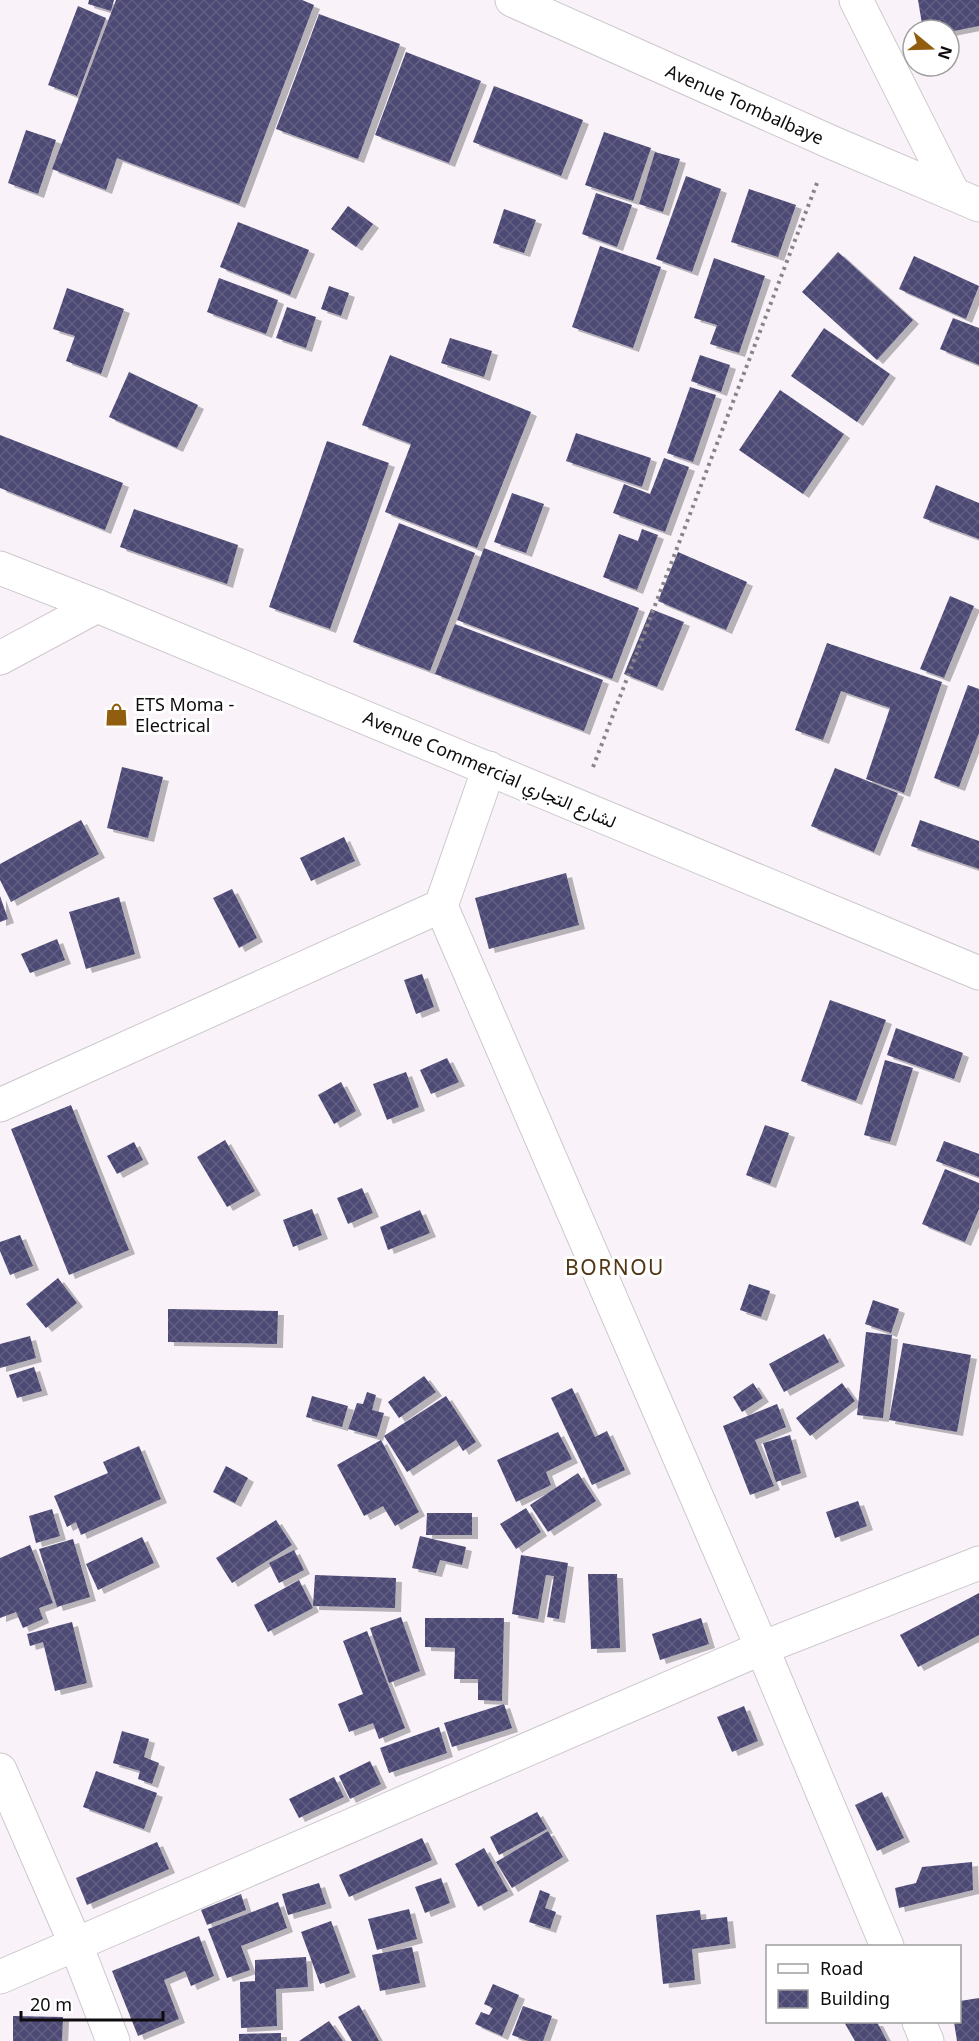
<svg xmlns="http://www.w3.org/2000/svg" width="979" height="2041" font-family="'Noto Sans',Vazirmatn,sans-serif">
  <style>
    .building { fill: url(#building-cross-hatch); filter: url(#shadow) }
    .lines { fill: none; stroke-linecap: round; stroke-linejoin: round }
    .minor-casing { stroke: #cdc8cd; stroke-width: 35 }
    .tertiary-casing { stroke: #cdc8cd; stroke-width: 35 }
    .secondary-casing { stroke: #cdc8cd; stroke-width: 35 }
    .path { stroke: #888488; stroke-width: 4; stroke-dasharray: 3 4.5; stroke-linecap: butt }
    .minor { stroke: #fff; stroke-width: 33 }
    .tertiary { stroke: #fff; stroke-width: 33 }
    .secondary { stroke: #fff; stroke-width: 33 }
    .labels { text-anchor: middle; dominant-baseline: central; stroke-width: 6; stroke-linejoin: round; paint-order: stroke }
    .street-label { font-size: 18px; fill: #0e0c0e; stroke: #fff }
    .poi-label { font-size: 18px; fill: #0e0c0e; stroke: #fff; text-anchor: start }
    .quarter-label { font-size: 21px; letter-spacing: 1.5px; fill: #503615; stroke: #fff }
  </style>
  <defs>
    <pattern id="building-cross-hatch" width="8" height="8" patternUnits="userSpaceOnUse" patternTransform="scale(1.5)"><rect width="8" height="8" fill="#4d4975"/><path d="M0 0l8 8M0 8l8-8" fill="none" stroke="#625f82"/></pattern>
    <filter id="shadow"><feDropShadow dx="6" dy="4" stdDeviation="0" flood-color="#0004"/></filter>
  </defs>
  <rect width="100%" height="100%" fill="#f9f3f9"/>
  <path class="building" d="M89 0H114L111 11 88 4Z
    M116 0H302L314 5 239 204 117 158 106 190 52 169Z
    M918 0H979V26L949 32V30H923Z
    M78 6 106 18 77 96 48 85Z
    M319 14 400 44 358 159 276 129Z
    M406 52 481 81 449 163 375 135Z
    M494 86 583 120 561 176 473 142Z
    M26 130 56 140 38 194 8 183Z
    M604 132 651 148 633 201 585 185Z
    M655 152 680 159 663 212 639 204Z
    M686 176 721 189 692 272 656 259Z
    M749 189 796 205 778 257 731 242Z
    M596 193 632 205 617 247 582 234Z
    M348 206 373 224 356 247 331 229Z
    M504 209 536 220 524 253 493 243Z
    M238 222 309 250 290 295 220 267Z
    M600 246 661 267 633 348 572 327Z
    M838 252 913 320 877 360 802 292Z
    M914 256 979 286 966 319 899 289Z
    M714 258 765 276 739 353 710 344 717 325 694 318Z
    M219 278 278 300 266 334 207 312Z
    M329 286 349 293 341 316 321 309Z
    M67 288 124 309 101 374 66 361 75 336 53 329Z
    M287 307 316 317 306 348 276 338Z
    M953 318 979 328V365L940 349Z
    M824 328 890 374 857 422 791 376Z
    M450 338 492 351 484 377 441 363Z
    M390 355 531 412 477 548 385 512 411 444 362 425Z
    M700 355 730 365 721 392 691 381Z
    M129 372 198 405 177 448 109 417Z
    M690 387 716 395 693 462 667 453Z
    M780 390 844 434 803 494 739 450Z
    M576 433 651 458 642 487 566 461Z
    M0 435 123 483 105 530 0 488Z
    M327 441 389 463 330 629 269 607Z
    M664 458 689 467 665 532 613 513 624 484 650 494Z
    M936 485 979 503V539L923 518Z
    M512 493 544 504 526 553 494 542Z
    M134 509 238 545 227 584 120 547Z
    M399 523 475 553 430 671 353 642Z
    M642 529 658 535 637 590 603 577 619 534 638 541Z
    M484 548 639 608 612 679 457 620Z
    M678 552 747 582 726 630 658 601Z
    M950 596 974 606 944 678 920 669Z
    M651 609 684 622 657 687 624 674Z
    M455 624 603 680 584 731 435 674Z
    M827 643 942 682 904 793 866 779 890 708 841 691 823 740 795 730Z
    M968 685 979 689V733L959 787 934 778Z
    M122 767 163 777 148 838 107 828Z
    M835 768 898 793 874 852 811 826Z
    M81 820 99 854 11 902 0 880V864Z
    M920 820 979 841V869L911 846Z
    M344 837 355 861 311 881 300 858Z
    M566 873 579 925 489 949 475 898Z
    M232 889 257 938 239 948 213 898Z
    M0 896 8 919 0 922Z
    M119 897 135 954 86 969 69 912Z
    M57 939 65 960 30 973 21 954Z
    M422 974 434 1007 416 1014 404 980Z
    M830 1000 886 1020 856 1101 801 1081Z
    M896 1028 963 1053 954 1079 887 1055Z
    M447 1058 459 1082 431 1094 420 1070Z
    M885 1060 913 1068 890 1142 864 1135Z
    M406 1072 419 1107 387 1120 373 1084Z
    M341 1082 356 1111 334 1124 318 1095Z
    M71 1105 129 1250 69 1275 11 1129Z
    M765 1125 789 1133 770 1184 746 1175Z
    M225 1140 255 1191 227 1207 197 1157Z
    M944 1141 979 1154V1177L936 1161Z
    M134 1142 143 1160 117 1174 107 1156Z
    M945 1169 979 1183V1209L965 1242 922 1224Z
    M362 1188 373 1213 348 1224 337 1198Z
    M312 1209 322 1235 293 1247 283 1220Z
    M420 1210 430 1233 388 1250 380 1227Z
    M20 1235 33 1266 10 1275 0 1251V1242Z
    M58 1278 77 1303 46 1328 26 1304Z
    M749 1284 770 1291 761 1317 740 1310Z
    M873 1300 899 1309 891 1333 865 1324Z
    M168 1309 278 1311 277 1344 168 1342Z
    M866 1332 892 1335 883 1418 857 1415Z
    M824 1334 839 1362 784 1392 769 1364Z
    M30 1336 36 1358 0 1368V1344Z
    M903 1343 971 1355 957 1432 889 1420Z
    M34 1367 42 1391 17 1398 9 1375Z
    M424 1376 436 1392 399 1418 388 1402Z
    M753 1383 763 1398 742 1412 733 1397Z
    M842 1383 855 1401 810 1436 796 1418Z
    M572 1388 595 1437 607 1431 625 1470 592 1485 551 1398Z
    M367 1392 376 1395 372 1410 384 1413 377 1437 348 1429 357 1403 363 1404Z
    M312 1396 348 1406 342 1427 306 1417Z
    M446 1396 476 1442 463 1451 456 1440 407 1472 384 1436Z
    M777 1404 786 1427 755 1440 774 1486 750 1495 723 1426Z
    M558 1432 572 1459 546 1472 551 1485 516 1502 497 1460Z
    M790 1435 801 1473 776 1482 763 1443Z
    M381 1440 419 1512 395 1526 383 1506 364 1516 337 1465Z
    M139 1446 161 1499 81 1535 76 1522 67 1527 54 1496 108 1473 103 1462Z
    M226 1466 248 1478 235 1503 213 1492Z
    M578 1473 596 1501 548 1532 530 1505Z
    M858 1501 867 1526 835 1538 826 1512Z
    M526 1508 541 1532 516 1549 500 1524Z
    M52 1509 60 1536 36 1543 29 1516Z
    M427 1513H472V1535H426Z
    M276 1520 292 1545 232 1583 216 1558Z
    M420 1536 466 1547 462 1565 440 1560 436 1573 412 1568Z
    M142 1537 154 1563 98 1590 86 1564Z
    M73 1539 90 1597 57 1607 39 1549Z
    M30 1545 53 1603 39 1608 43 1619 23 1628 16 1612 0 1618V1558Z
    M294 1550 304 1570 279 1583 269 1563Z
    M521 1555 568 1563 559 1619 547 1617 554 1576 546 1575 538 1619 512 1614Z
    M588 1574H617L620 1648 591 1649Z
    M315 1575 396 1578 395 1608 313 1606Z
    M299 1580 313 1608 268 1632 254 1605Z
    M979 1593V1635L918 1667 900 1635Z
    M401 1617 420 1671 389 1683 370 1628Z
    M425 1618H504L502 1701 478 1700V1679H454L455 1648 425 1647Z
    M701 1618 709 1644 660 1660 652 1634Z
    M72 1622 87 1683 55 1691 43 1642 30 1646 27 1634Z
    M367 1631 405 1728 379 1739 373 1723 349 1732 338 1704 363 1694 343 1641Z
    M504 1704 512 1728 452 1747 444 1723Z
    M744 1706 758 1741 732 1752 717 1717Z
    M439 1727 447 1753 389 1773 380 1748Z
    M122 1731 149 1739 144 1757 159 1763 152 1784 138 1779 140 1771 113 1763Z
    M370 1761 381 1784 350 1799 339 1776Z
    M96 1771 157 1793 144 1829 83 1807Z
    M334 1777 344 1797 299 1818 289 1799Z
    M882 1792 904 1838 877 1851 855 1805Z
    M537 1812 547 1829 499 1855 490 1837Z
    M548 1831 563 1857 512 1888 496 1862Z
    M422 1838 432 1860 349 1897 339 1875Z
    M157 1842 169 1869 87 1905 76 1878Z
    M484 1848 508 1891 478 1907 455 1864Z
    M972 1862 973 1890 899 1908 895 1888 916 1883 922 1867Z
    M441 1878 450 1903 425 1913 415 1887Z
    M319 1883 326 1904 288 1915 282 1894Z
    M540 1890 550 1894 545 1908 556 1912 550 1929 529 1922Z
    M241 1894 246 1910 207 1925 201 1910Z
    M278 1902 287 1928 241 1946 250 1970 227 1978 208 1929Z
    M409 1909 417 1939 377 1950 368 1919Z
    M700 1910 701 1920 727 1917 730 1944 692 1949 695 1980 663 1984 656 1915Z
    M331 1921 350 1973 320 1984 301 1932Z
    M199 1936 214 1976 191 1986 185 1971 164 1980 179 2019 138 2036 112 1971Z
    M412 1947 420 1983 380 1991 372 1955Z
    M306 1957 308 1987 276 1989 277 2026 241 2028 240 1982 255 1981V1960Z
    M493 1984 519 1995 502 2036 475 2024 481 2012 489 2015 493 2008 484 2004Z
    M979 1998V2041H957L954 2022H960V2001Z
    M359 2005 379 2041H352L338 2017Z
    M523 2006 552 2016 543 2041H528L512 2035Z
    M13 2016 63 2017 62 2041H13Z
    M329 2021 343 2041H299Z
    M844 2022H877L887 2041H855Z
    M281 2033V2041H239V2034Z"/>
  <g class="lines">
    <defs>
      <path id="minor" d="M856 0 953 193
        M0 658 97 606
        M489 768 441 906 762 1648 887 1946
        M0 1105 441 906
        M0 1770 76 1945 113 2041
        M0 1977 762 1648 979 1563
        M919 2022 927 2041"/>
      <path id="tertiary" d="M0 568 97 606 979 973"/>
      <path id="secondary" d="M512 0 833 143 979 205"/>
    </defs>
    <use href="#minor" class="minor-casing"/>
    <use href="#tertiary" class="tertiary-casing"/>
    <use href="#secondary" class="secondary-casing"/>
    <path class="path" d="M593 767 817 183"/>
    <use href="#minor" class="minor"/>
    <use href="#tertiary" class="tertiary"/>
    <use href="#secondary" class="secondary"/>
  </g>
  <defs>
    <symbol id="shop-bare" viewBox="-9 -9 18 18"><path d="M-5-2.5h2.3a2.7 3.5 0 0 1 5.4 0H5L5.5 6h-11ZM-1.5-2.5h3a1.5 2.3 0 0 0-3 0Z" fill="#915e10" stroke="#fff" stroke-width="2.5" paint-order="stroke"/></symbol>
  </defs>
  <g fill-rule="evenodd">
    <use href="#shop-bare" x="100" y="698" width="33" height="33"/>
  </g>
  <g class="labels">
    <g class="street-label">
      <text transform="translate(745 104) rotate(24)">Avenue Tombalbaye</text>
      <text transform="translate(490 769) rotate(23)">Avenue Commercial لشارع التجاري</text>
    </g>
    <g class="poi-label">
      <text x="135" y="704">ETS Moma -<tspan x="135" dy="21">Electrical</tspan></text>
    </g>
    <g class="quarter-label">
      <text x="615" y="1267">BORNOU</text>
    </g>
  </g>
  <rect x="766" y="1945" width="195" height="78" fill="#ffffff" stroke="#9f9e9f" stroke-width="1.5"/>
  <rect x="778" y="1964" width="30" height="9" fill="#ffffff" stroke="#9f9e9f" stroke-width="1.5"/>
  <text x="820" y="1975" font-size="18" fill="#0e0c0e">Road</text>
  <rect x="778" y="1990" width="30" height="18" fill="url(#building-cross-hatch)" stroke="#9f9e9f" stroke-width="1.5"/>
  <text x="820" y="2005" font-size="18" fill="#0e0c0e">Building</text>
  <g transform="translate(931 48) rotate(109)"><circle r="28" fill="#ffffff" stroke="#9f9e9f" stroke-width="1.5"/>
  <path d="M0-4.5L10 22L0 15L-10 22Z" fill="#915e10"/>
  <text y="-9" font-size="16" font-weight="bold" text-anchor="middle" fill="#0e0c0e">N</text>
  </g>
  <path d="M21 2011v9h142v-9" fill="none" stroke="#0e0c0e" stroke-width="3"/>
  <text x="30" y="2011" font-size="18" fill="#0e0c0e" stroke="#ffffff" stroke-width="4.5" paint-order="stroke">20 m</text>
</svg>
